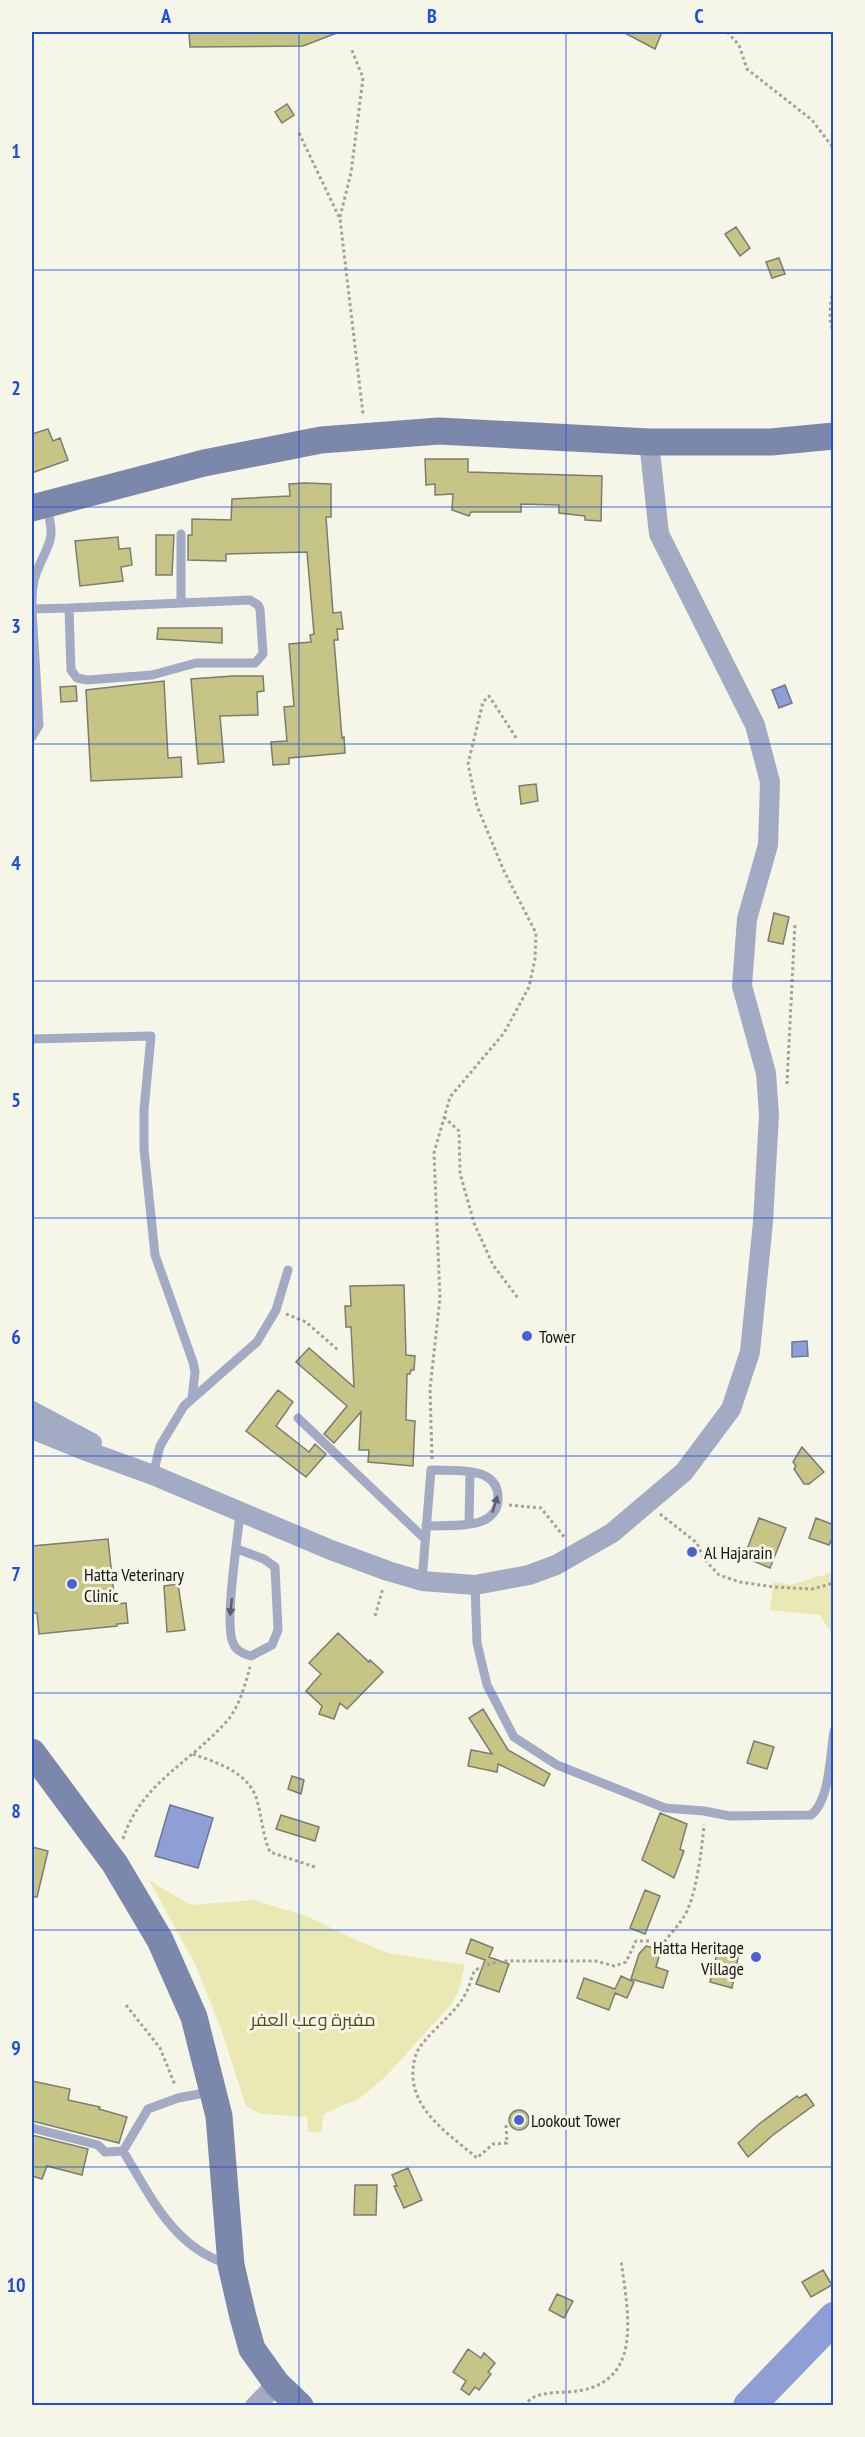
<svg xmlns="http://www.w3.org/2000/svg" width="865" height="2437" font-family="'PT Sans Narrow',Cairo,sans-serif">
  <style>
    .green { fill: #eae9b4 }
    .water { fill: #8f9fd6; stroke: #6a769b; stroke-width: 1.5 }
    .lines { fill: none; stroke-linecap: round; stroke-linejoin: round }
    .river { stroke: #8f9fd6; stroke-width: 32 }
    .building { fill: #c6c585; stroke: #7c7c71; stroke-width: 1.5 }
    .path { stroke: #a3a39a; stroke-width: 3; stroke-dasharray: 3 3; stroke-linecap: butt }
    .lane { stroke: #a3abc4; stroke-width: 9 }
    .street { stroke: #a3abc4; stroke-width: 20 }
    .secondary { stroke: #7c87ac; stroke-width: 27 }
    .oneway { fill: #5c606a }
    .grid { fill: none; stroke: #1d4ed8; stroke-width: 1.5; stroke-opacity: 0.55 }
    .poi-dot { fill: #4c60d5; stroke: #f5f5e8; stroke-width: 2 }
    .labels { text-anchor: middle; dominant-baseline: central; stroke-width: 6; stroke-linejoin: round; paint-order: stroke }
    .poi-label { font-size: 18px; fill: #151511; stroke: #f5f5e8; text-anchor: start }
    .park-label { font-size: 18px; fill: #4f4d1c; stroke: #f5f5e8 }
    .neatline { fill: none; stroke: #1d4ed8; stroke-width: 2 }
    .grid-label { font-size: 20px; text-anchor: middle; font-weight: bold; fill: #1d4ed8 }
  </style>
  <rect width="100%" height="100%" fill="#f5f5e8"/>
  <path class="green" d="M833 1572V1636L820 1615 770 1610 774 1582 791 1585Z
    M149 1880 190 1905 254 1900 309 1917 360 1942 388 1953 465 1965 458 1993 450 2006 385 2077 360 2098 324 2114 321 2132H308L307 2117 261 2114 246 2106 221 2029 196 1966Z"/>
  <path class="water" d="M785 685 792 703 779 708 772 690Z
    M807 1341 808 1356 792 1357V1342Z
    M170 1805 213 1818 198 1868 155 1856Z"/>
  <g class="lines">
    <path class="river" d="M749 2406 834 2318"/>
  </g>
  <path class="building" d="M189 32H336L337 33 303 46 190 47Z
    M623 32H662L655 49Z
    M287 104 294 115 282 123 275 112Z
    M736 227 750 248 740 256 725 234Z
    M779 258 785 274 772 278 766 262Z
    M48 429 53 441 60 438 68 460 32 473V434Z
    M425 459H468V472L602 476 601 521 585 520V516L559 513V505L521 504V512H471L469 516 452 510 453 494 435 495V484L426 485Z
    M305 483 331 484V517H326L333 613 341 612 343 629H337L338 640H334L342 738 344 737 345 753 289 758V764L273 765 271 742 287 741 284 707 294 706 289 644 311 642 310 635 314 634 307 552 226 554V561L188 560V535H192V519L231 520 232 499 290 496 289 484Z
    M156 535H174L172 575H156Z
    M118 537 119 549 130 548 132 565 121 567 123 581 80 586 75 541Z
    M158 628H222V643L157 639Z
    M233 676H263L264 691 257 692 258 715 220 716 224 762 198 764 191 679Z
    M164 681 168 758 181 757 182 777 91 781 86 690Z
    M76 686 77 701 61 702 60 687Z
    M536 784 538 801 521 804 519 786Z
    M774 913 789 917 783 944 768 941Z
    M404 1285 406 1355 415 1356 414 1370H411L410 1374H407L406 1420 415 1421 413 1466 368 1462 369 1450H359L361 1412 334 1443 324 1434 347 1406 296 1362 309 1348 354 1387 351 1327H346L345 1306H351L350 1286Z
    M278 1390 293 1402 276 1426 309 1452 315 1444 326 1454 306 1477 246 1431Z
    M802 1447 824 1472 809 1484H804L794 1469 796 1466 793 1462Z
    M759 1518 786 1528 770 1568 744 1557Z
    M816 1518 834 1525V1534L829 1545 809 1538Z
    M108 1539 115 1604 126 1603 128 1623 117 1624V1626L39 1634 37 1613H32V1546Z
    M178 1584 185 1630 167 1632 164 1586Z
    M338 1633 369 1662 370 1660 383 1672 347 1709 340 1703 334 1719 319 1714 322 1706 306 1691 321 1674 309 1663Z
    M483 1709 508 1750 550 1774 544 1786 498 1764 497 1772 468 1766 471 1750 492 1754 469 1718Z
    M754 1741 774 1747 767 1769 747 1763Z
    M292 1776 304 1780 301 1794 288 1789Z
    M660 1813 687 1824 680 1849 684 1851 674 1878 642 1860Z
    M281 1815 319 1827 315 1841 276 1829Z
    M32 1847 48 1851 37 1897H32Z
    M645 1890 660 1896 645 1934 630 1928Z
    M471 1939 493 1948 489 1957 509 1964 499 1992 476 1984 485 1960 466 1953Z
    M646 1946 661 1950 656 1967 668 1971 663 1988 631 1979 639 1954Z
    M718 1949 739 1953 732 1988 710 1982Z
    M621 1976 634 1982 627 1998 615 1993 609 2010 577 1998 584 1978 615 1989Z
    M32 2081 70 2089 68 2100 100 2107 99 2109 127 2117 119 2143 32 2121Z
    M806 2094 814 2105 773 2135 748 2157 738 2143 759 2124 797 2096 799 2098Z
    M509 2120a10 10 0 1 1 20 0a10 10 0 1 1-20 0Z
    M32 2135 88 2149 82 2175 47 2166 42 2179 32 2176Z
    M408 2168 422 2200 404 2208 394 2186H397L392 2175Z
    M355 2185H377L376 2215H354Z
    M823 2270 832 2285 811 2297 802 2282Z
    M557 2294 573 2301 564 2318 549 2310Z
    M468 2349 481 2358 484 2353 495 2363 488 2372 491 2374 479 2390 475 2387 469 2395 461 2389 466 2381 453 2372Z"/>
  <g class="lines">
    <path class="path" d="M727 32 739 45 747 69 812 120 834 149
      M299 133 340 219 363 414
      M340 217 351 173 363 78 351 48
      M834 284C831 300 827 319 834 334
      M787 1084 795 923
      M444 1117 459 1131 460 1173 474 1223 493 1265 518 1298
      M286 1314 306 1322 338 1350
      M432 1459 430 1389 440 1298 434 1153 450 1097 504 1033 529 987 535 959 536 933 504 871 477 806 468 764 483 702 489 696 517 739
      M509 1505 541 1508 565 1538
      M660 1514 697 1543 704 1559 719 1575 740 1582 774 1587 812 1589 834 1583
      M375 1616 383 1588
      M193 1754C217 1763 246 1771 256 1797 262 1816 262 1834 270 1852L315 1867
      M123 1839C141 1783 190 1763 226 1722 239 1708 245 1685 250 1667
      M126 2005 160 2048 175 2085
      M506 2125 507 2143 493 2144 477 2158C449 2134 410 2110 413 2069 414 2059 416 2052 422 2044 436 2026 457 2012 467 1991 470 1985 471 1977 475 1970L492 1963 505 1961H596L614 1966 626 1962 636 1941H665C671 1933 678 1926 683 1918 696 1900 702 1848 704 1825
      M524 2406C533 2392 551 2393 566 2392 646 2389 628 2314 621 2260"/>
    <path class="lane" d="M250 600 258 605 260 609 263 654 255 663H196L152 675 87 680 77 678 71 670 69 608Z
      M181 603V534
      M32 609 39 725 32 737
      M32 609C32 596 32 583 37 571 49 541 56 542 47 508
      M32 609 69 608
      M32 1039 151 1036 144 1110V1149L155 1255 193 1362 195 1372 192 1398
      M298 1418 425 1539
      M153 1475 160 1446 184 1406 257 1342 276 1310 288 1270
      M469 1523 470 1472
      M237 1549 264 1559 275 1567 278 1630 272 1645 251 1656C243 1654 236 1651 233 1643 224 1623 238 1538 240 1512
      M422 1581C425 1544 428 1507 431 1470 455 1471 500 1465 498 1500 498 1509 491 1518 482 1521 469 1527 441 1525 426 1526
      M475 1585 477 1643 487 1685 514 1737 557 1765 665 1808 704 1811 730 1816 811 1815C830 1800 830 1755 834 1731
      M32 2128 98 2145 105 2152 123 2151 148 2109 178 2098 210 2092
      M123 2151C151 2197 174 2248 228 2264"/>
    <path class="street" d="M32 1411 92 1443
      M32 1429 81 1449 153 1475 331 1550 388 1571 422 1581 475 1585 529 1575 556 1565 612 1533 684 1472 731 1409 750 1352 763 1222 769 1115 766 1073 742 986 747 919 768 845 770 782 755 725 659 534 649 442
      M255 2406 277 2384"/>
    <path class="secondary" d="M32 508 204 463 321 440 439 431 649 442H771L834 436
      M32 1752 115 1864 160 1940 194 2017 219 2116 231 2265 243 2317 252 2349 277 2384 300 2406"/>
  </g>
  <defs><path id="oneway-solid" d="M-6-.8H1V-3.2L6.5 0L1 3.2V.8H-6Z" transform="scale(1.5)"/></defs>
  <g class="oneway">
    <use href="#oneway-solid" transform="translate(495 1504) rotate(-73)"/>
    <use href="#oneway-solid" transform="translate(231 1607) rotate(96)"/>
  </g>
  <path class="grid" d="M299 32V2406M566 32V2406M32 270H834M32 507H834M32 744H834M32 981H834M32 1218H834M32 1456H834M32 1693H834M32 1930H834M32 2167H834"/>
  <g class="poi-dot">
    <circle cx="527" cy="1336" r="6"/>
    <circle cx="692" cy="1552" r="6"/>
    <circle cx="72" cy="1584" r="6"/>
    <circle cx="756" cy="1957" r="6"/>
    <circle cx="519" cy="2120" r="6"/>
  </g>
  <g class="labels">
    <g class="poi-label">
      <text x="539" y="1336">Tower</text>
      <text x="704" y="1552">Al Hajarain</text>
      <text x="84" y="1574">Hatta Veterinary<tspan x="84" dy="21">Clinic</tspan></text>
      <text x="744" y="1947" text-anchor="end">Hatta Heritage<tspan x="744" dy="21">Village</tspan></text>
      <text x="531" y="2120">Lookout Tower</text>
    </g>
    <g class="park-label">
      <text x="313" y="2019">مفبرة وعب العفر</text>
    </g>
  </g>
  <rect width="865" height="2437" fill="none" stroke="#f5f5e8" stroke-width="66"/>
  <rect x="33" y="33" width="799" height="2371" class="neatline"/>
  <g class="grid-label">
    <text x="166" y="23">A</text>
    <text x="432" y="23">B</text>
    <text x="699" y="23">C</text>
    <text x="16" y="158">1</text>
    <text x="16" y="395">2</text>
    <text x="16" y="633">3</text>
    <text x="16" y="870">4</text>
    <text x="16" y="1107">5</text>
    <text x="16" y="1344">6</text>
    <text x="16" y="1581">7</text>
    <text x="16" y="1818">8</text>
    <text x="16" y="2055">9</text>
    <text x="16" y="2292">10</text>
  </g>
</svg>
